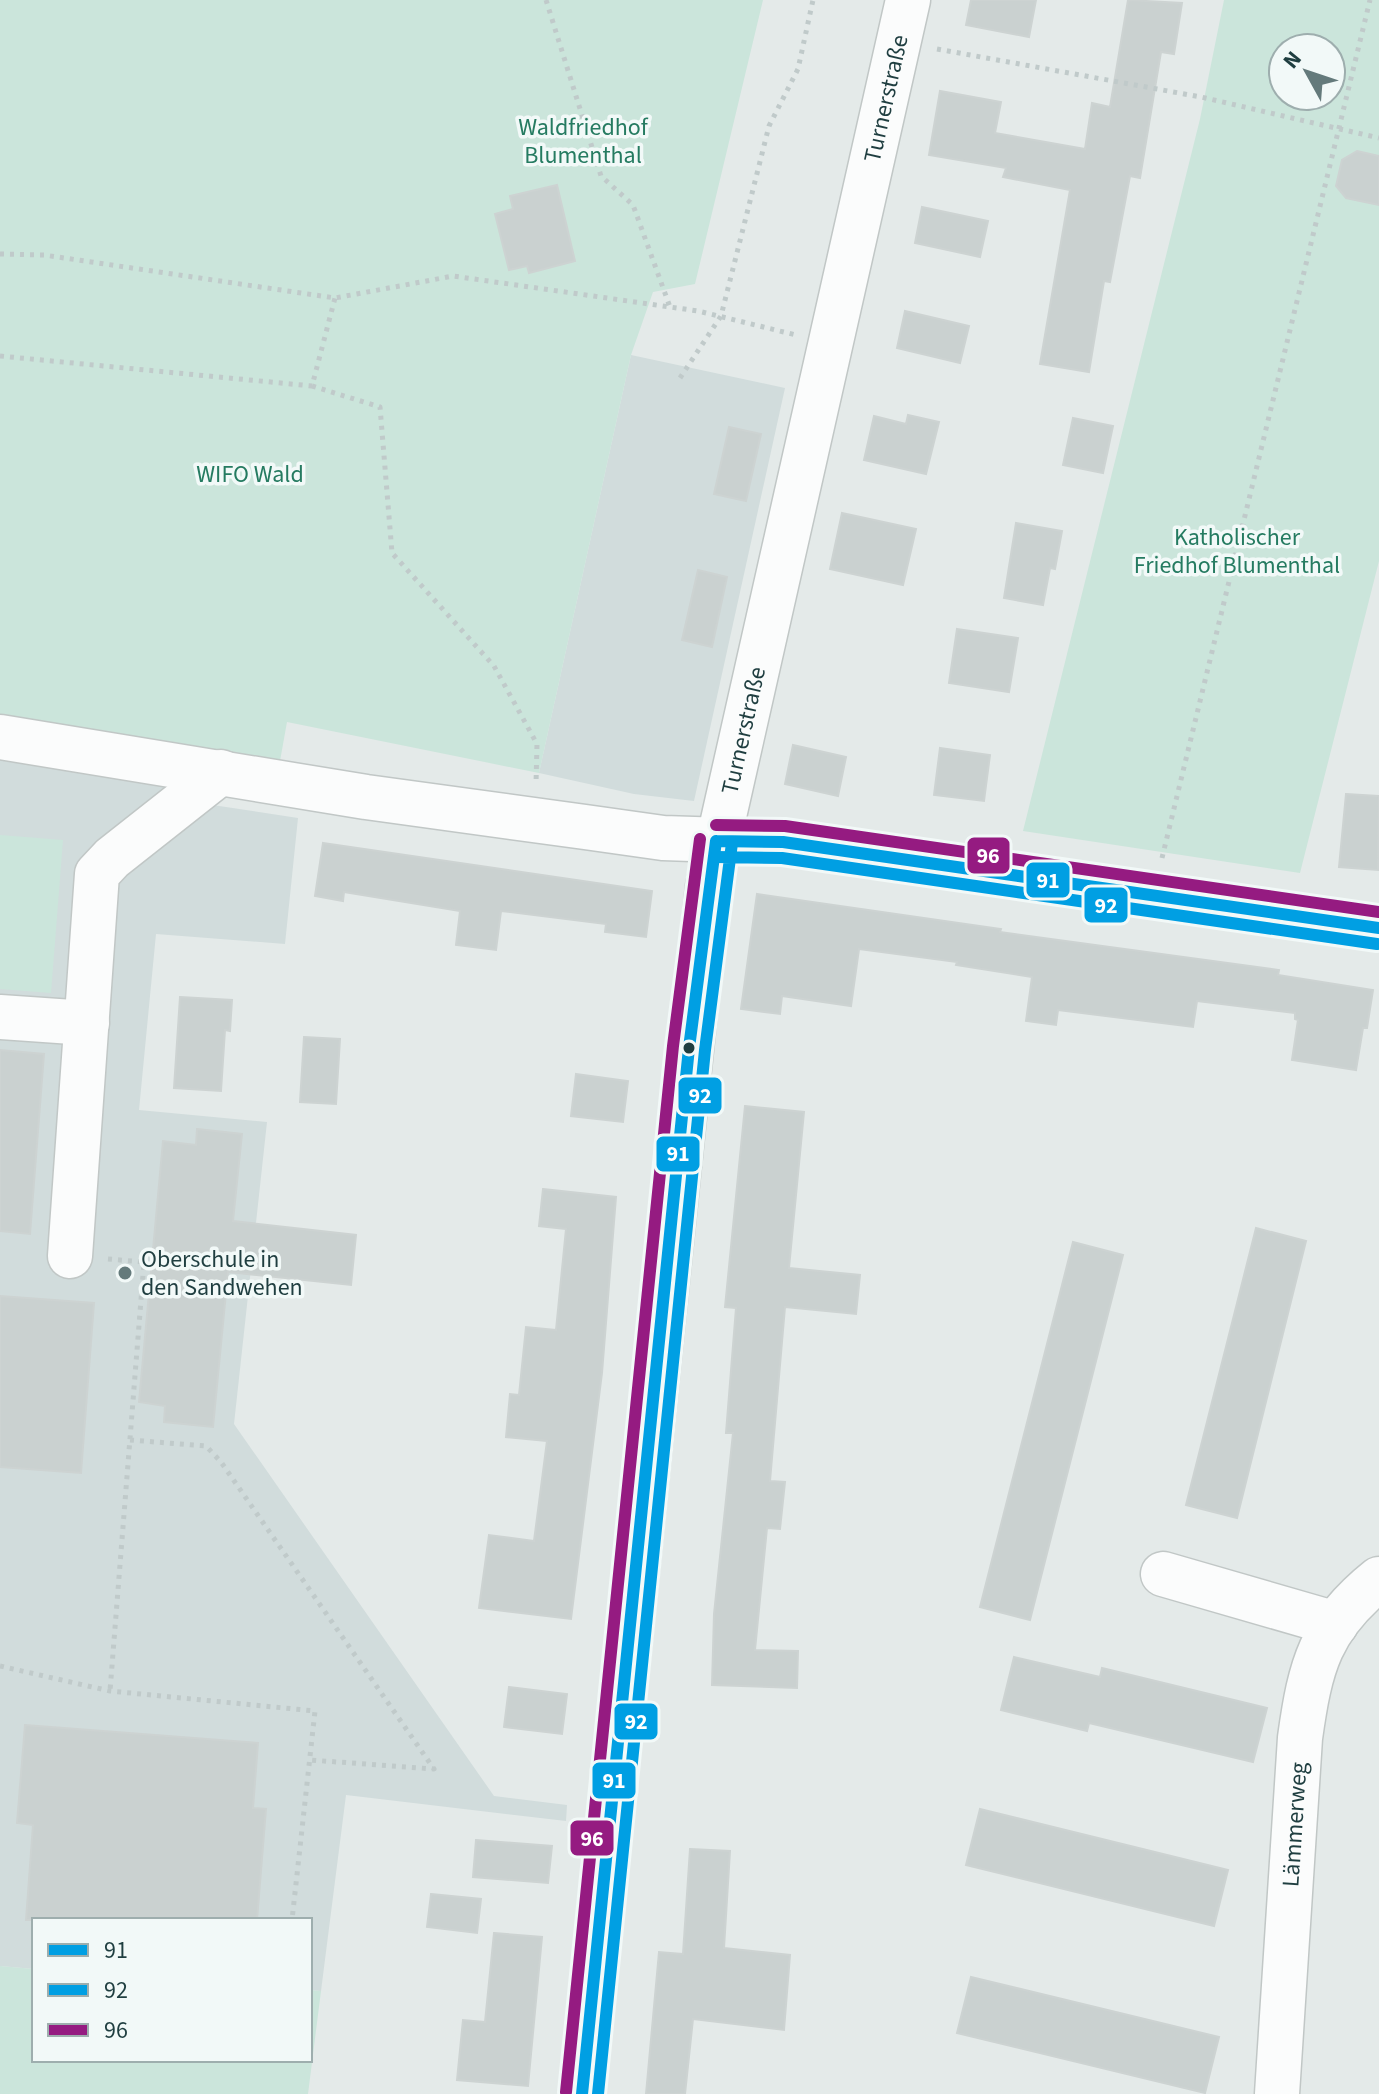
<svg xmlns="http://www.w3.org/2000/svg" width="1379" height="2094" font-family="'Source Sans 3',sans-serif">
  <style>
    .built { fill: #d1dcdc }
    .green { fill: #cbe5db; fill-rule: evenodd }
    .building { fill: #cad1d0; stroke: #cdd3d2; stroke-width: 2 }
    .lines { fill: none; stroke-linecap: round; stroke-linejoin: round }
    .minor-casing { stroke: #c1c7c6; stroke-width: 47 }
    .path { stroke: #c0caca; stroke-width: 5; stroke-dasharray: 4 6; stroke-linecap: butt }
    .minor { stroke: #fbfcfc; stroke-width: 44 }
    .bus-1-casing { stroke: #f2f9f8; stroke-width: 18 }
    .bus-2-casing { stroke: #f2f9f8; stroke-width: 18 }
    .bus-3-casing { stroke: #f2f9f8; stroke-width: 18 }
    .bus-1 { stroke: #009fe3; stroke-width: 12 }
    .bus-2 { stroke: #009fe3; stroke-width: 12 }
    .bus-3 { stroke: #951b81; stroke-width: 12 }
    .bus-dot { fill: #1f3e40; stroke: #f2f9f8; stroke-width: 3 }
    .poi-dot { fill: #647a7b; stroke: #f2f9f8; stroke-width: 3 }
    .labels { text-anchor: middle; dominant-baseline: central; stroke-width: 7; stroke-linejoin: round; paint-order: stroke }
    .street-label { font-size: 24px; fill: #1f3e40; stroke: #f2f9f8 }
    .park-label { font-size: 24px; fill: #257b61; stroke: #f2f9f8 }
    .poi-label { font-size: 24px; fill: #1f3e40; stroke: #f2f9f8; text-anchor: start }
    .line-badge { stroke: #f2f9f8; stroke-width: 3 }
    .badge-label { font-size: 22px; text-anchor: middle; font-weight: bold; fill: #fff }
  </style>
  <rect width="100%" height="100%" fill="#e4eae9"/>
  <path class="built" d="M631 355 785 388 694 801 634 794 539 773Z
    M0 753 192 783 206 804 298 818 285 944 156 934 139 1110 267 1122 234 1424 494 1796 567 1805 566 1821 346 1795 321 1991 310 1990V1920H34V1969L0 1966Z"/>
  <path class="green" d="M0 0H763L695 284 653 292 631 355 539 773 287 722 280 761 0 715Z
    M1224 0H1379V561L1300 873 1023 831 1200 119ZM1283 48H1331V96H1283Z
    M0 835 63 840 51 993 0 989Z
    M0 1966 34 1969V2060H310V1990L321 1991 308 2094H0Z"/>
  <path class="building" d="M971 0H1036L1029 37 966 25Z
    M1128 0 1182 3 1174 54 1161 52 1140 178 1130 176 1110 282 1104 281 1089 372 1040 364 1070 190 1003 177 1006 168 929 155 940 91 1001 102 995 133 1085 149 1092 103 1110 107Z
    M1357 151 1379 156V205L1346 198 1336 186 1342 160Z
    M557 185 575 261 529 273 527 266 509 270 495 214 513 209 510 196Z
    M922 207 988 221 980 257 915 243Z
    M905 311 969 326 960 363 897 348Z
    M908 415 939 422 926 474 864 460 874 416 906 424Z
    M1073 418 1113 426 1103 473 1063 465Z
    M729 427 761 434 746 501 714 494Z
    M842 513 916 529 903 585 830 569Z
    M1016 523 1062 531 1055 569 1050 568 1043 605 1004 598Z
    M698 570 727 577 712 647 682 640Z
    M957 629 1018 638 1009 692 949 683Z
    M793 745 846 757 838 796 785 784Z
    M940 748 990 755 984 801 934 795Z
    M1346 794 1379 796 1378 870 1339 867Z
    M323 843 652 891 646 937 605 932 606 924 501 911 496 950 456 945 460 911 344 892 343 901 315 896Z
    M757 894 1001 929 1000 932 1279 970 1278 975 1373 990 1367 1028H1363L1356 1070 1292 1060 1298 1020 1295 1019V1013L1197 1001 1193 1027 1058 1010 1056 1025 1026 1021 1032 977 956 965 957 962 859 949 851 1006 782 996 780 1014 741 1009Z
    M180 997 232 1000 230 1031 225 1030 221 1091 174 1088Z
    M304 1037 340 1039 336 1104 300 1102Z
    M0 1050 44 1054 30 1234 0 1231Z
    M576 1074 628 1081 623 1122 571 1116Z
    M745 1106 804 1112 789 1268 860 1275 856 1314 785 1307 770 1481 785 1482 780 1529 767 1528 755 1650 798 1651 797 1688 712 1685 714 1614 733 1433H726L736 1308 725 1307Z
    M197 1129 242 1134 233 1221 356 1235 351 1285 228 1272 213 1427 164 1422 165 1406 139 1402 163 1141 196 1145Z
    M543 1189 616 1197 602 1373 571 1619 479 1608 489 1535 534 1541 547 1441 506 1437 510 1394 519 1395 526 1327 556 1330 566 1229 539 1226Z
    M1256 1228 1306 1241 1237 1518 1186 1505Z
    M1073 1242 1123 1255 1030 1620 980 1607Z
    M0 1296 94 1303 81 1473 0 1467Z
    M1014 1657 1100 1677 1102 1668 1267 1708 1253 1762 1089 1723 1087 1731 1001 1710Z
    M509 1687 567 1694 562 1734 504 1727Z
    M25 1725 258 1743 253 1808 266 1809 257 1920H26L33 1825 17 1823Z
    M980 1809 1228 1870 1214 1926 966 1865Z
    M476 1840 552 1846 548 1883 473 1877Z
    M690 1849 730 1851 724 1948 790 1955 784 2030 693 2019 685 2094H646L659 1952 683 1954Z
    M431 1894 481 1899 477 1933 427 1927Z
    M494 1933 542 1937 528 2086 457 2080 463 2020 485 2022Z
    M971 1977 1219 2037 1205 2093 957 2033Z"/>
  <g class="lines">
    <defs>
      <g id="minor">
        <path d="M0 737 366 797 585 827 663 838 783 842 1379 928"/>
        <path d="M0 1017 87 1023"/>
        <path d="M70 1256 97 874 112 858 221 772"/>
        <path d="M1163 1574 1336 1624"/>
        <path id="s1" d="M582 2094 708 887 908 0"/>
        <path id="s2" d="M1277 2094 1300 1738C1310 1666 1320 1626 1379 1579"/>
      </g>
    </defs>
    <use href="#minor" class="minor-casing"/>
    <path class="path" d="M546 0 601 176 633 205 670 307
      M937 49 1201 97 1379 138
      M0 254 44 255 335 298 453 276 698 311 796 335
      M0 356 312 386 335 298
      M680 378 721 316 769 126 798 69 813 0
      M312 386 380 407 392 553 494 666 537 744 536 784
      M1162 858 1370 0
      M108 1259 144 1262 110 1691
      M130 1440 206 1446 221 1462 434 1769 310 1760
      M0 1666 110 1691 315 1711 292 1920"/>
    <use href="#minor" class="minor"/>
    <defs>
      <path id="bus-1" d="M716 841 783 842 1379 928
        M582 2094 689 1048 716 841"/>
      <path id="bus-2" d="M716 857 782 858 1377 944
        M598 2094 705 1050 732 843"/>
      <path id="bus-3" d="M716 825 785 826 1379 912
        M566 2092 673 1046 700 839"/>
    </defs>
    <use href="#bus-1" class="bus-1-casing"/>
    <use href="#bus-2" class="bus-2-casing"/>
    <use href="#bus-3" class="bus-3-casing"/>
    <use href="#bus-1" class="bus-1"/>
    <use href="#bus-2" class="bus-2"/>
    <use href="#bus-3" class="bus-3"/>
  </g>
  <circle class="bus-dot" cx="689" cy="1048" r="7"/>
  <circle class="poi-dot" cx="125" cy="1273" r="8"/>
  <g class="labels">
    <g class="street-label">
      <text stroke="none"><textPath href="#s1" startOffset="2022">Turnerstraße</textPath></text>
      <text stroke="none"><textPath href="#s1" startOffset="1374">Turnerstraße</textPath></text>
      <text stroke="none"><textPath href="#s2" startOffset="270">Lämmerweg</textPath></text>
    </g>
    <g class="park-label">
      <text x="583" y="127">Waldfriedhof<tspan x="583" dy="28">Blumenthal</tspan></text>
      <text x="250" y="474">WIFO Wald</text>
      <text x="1237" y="537">Katholischer<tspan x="1237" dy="28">Friedhof Blumenthal</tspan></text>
    </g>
    <g class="poi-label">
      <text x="141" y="1259">Oberschule in<tspan x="141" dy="28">den Sandwehen</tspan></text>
    </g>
  </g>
  <g class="line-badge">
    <rect x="966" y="836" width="45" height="39" rx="8" fill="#951b81"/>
    <rect x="1025" y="861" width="46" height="38" rx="8" fill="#009fe3"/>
    <rect x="1083" y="886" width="46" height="38" rx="8" fill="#009fe3"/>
    <rect x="677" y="1076" width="46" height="39" rx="8" fill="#009fe3"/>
    <rect x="655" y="1135" width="46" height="38" rx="8" fill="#009fe3"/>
    <rect x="613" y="1702" width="46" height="39" rx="8" fill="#009fe3"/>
    <rect x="591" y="1761" width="46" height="39" rx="8" fill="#009fe3"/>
    <rect x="569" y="1819" width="46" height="38" rx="8" fill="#951b81"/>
  </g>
  <g class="badge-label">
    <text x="988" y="863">96</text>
    <text x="1048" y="888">91</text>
    <text x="1106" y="913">92</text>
    <text x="700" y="1103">92</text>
    <text x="678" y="1161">91</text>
    <text x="636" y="1729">92</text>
    <text x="614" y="1788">91</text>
    <text x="592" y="1846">96</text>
  </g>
  <rect x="32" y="1918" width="280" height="144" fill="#f2f9f8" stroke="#9eaeae" stroke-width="2"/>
  <rect x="48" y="1944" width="40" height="12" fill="#009fe3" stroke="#9eaeae" stroke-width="2"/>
  <text x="104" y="1958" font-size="24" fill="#1f3e40">91</text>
  <rect x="48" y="1984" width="40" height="12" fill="#009fe3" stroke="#9eaeae" stroke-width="2"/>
  <text x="104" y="1998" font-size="24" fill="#1f3e40">92</text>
  <rect x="48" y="2024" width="40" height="12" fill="#951b81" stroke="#9eaeae" stroke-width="2"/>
  <text x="104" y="2038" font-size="24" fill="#1f3e40">96</text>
  <g transform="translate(1307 72) rotate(310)"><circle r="38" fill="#f2f9f8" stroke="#9eaeae" stroke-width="2"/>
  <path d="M0-6L14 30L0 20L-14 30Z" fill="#647a7b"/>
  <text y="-12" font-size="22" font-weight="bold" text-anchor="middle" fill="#1f3e40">N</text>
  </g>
</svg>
